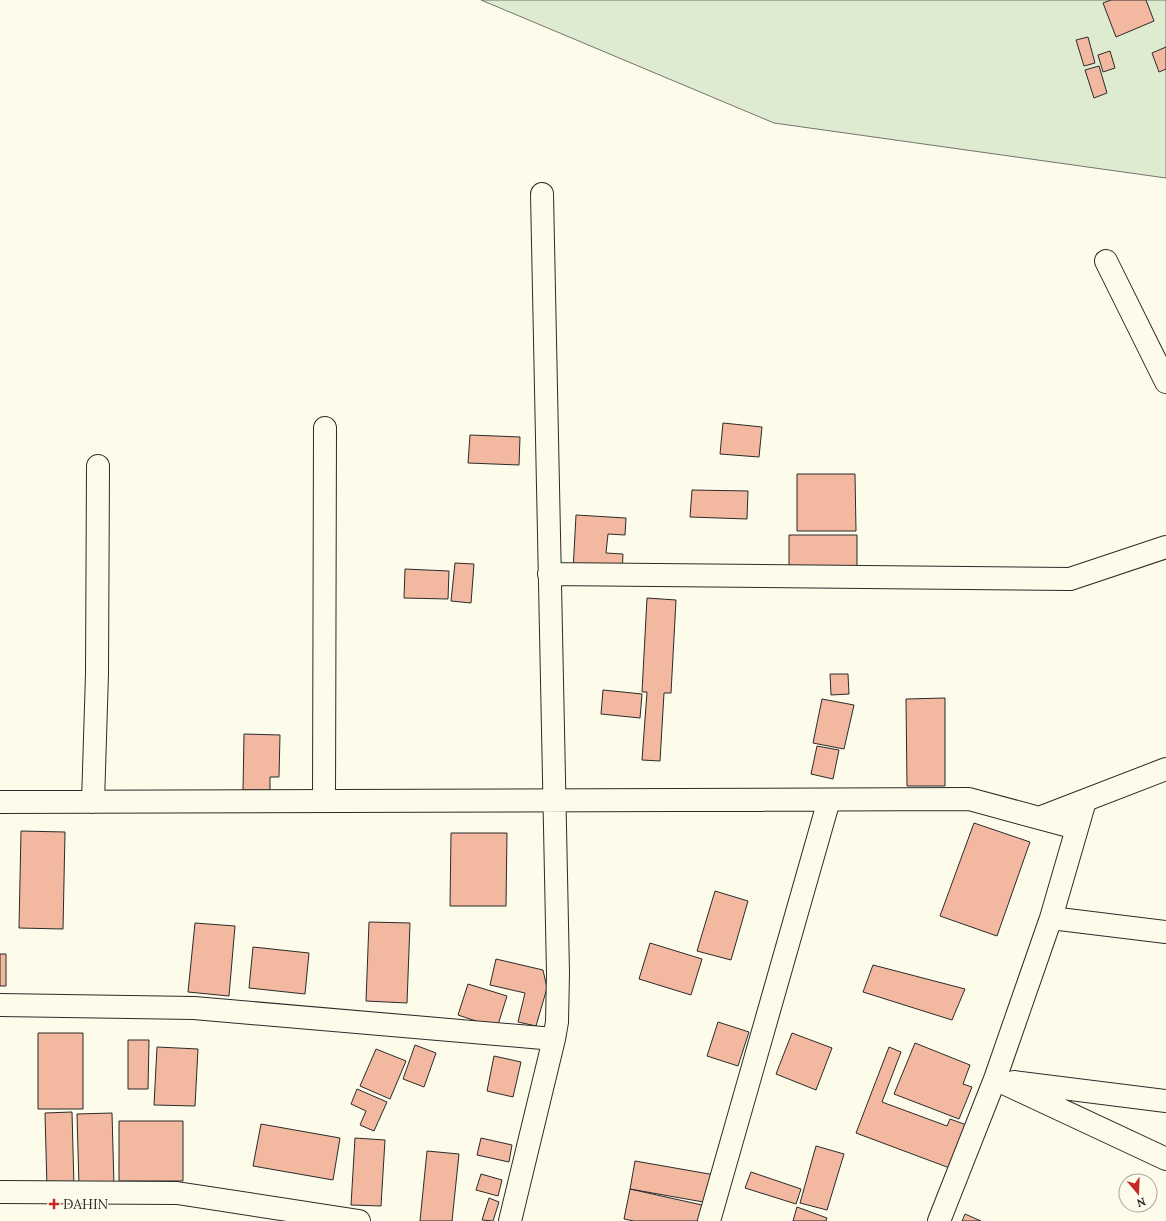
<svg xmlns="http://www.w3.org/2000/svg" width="1166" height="1221" font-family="Lora,serif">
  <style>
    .green { fill: #deebd1; stroke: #74746e }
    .building { fill: #f2b8a0; stroke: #2b2b2b }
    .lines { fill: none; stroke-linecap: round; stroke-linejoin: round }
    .street-casing { stroke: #2b2b2b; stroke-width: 24 }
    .street { stroke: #fdfbea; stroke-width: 22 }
    .poi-dot { fill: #c62828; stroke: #fdfbea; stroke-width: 1.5 }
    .labels { text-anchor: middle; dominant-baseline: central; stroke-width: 3; stroke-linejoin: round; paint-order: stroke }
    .poi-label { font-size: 14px; fill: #2b2b2b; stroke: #fdfbea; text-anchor: start }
  </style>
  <rect width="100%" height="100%" fill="#fdfbea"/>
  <path class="green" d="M481 0H1166V178L774 123Z"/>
  <path class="building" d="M1111 0H1146L1154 21 1116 37 1103 3Z
    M1088 37 1095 63 1084 66 1076 40Z
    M1166 47V69L1159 72 1152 53Z
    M1110 51 1115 68 1103 72 1098 55Z
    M1099 66 1107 93 1094 98 1085 70Z
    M723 423 762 427 759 457 720 454Z
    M470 435 520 437 519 465 468 463Z
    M797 474H855L856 531H797Z
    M692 490 748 491 747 519 690 517Z
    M576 515 626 518 625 535 608 534 606 553 623 554 622 574 573 571Z
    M789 535H857V567L789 568Z
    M455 563 474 564 471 603 451 601Z
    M405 569 449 571 448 599 404 598Z
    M647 598 676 600 671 693H664L660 761 642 760 647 692H642Z
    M830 674H848L849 694 831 695Z
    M603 690 642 694 640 718 601 714Z
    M945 698V786H907L906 699Z
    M822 699 854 705 844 749 813 743Z
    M244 734 280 735 279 777H270V790H243Z
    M817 746 839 750 833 779 811 774Z
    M974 823 1030 842 997 936 940 916Z
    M21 831 65 832 63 929 19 928Z
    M451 833H507L506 906H450Z
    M715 891 748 901 731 960 697 951Z
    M369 922 410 923 407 1003 366 1001Z
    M195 923 235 926 229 996 188 992Z
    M650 943 702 959 691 995 639 979Z
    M253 947 309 953 305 994 249 988Z
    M0 954H6V986H0Z
    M496 959 543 970 547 988 536 1026 518 1022 525 993 490 985Z
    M873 965 965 989 952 1020 863 992Z
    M468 984 507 996 497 1028 458 1015Z
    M718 1022 749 1032 738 1066 707 1056Z
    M38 1033H83V1109H38Z
    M792 1033 832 1048 816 1090 776 1074Z
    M128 1040H149L148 1089H128Z
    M915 1043 970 1065 963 1084 972 1087 959 1119 894 1094Z
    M415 1045 436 1053 424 1087 403 1079Z
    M157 1047 198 1049 195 1106 154 1105Z
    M889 1047 901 1052 882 1102 947 1126 950 1119 972 1127 955 1170 856 1133Z
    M376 1049 406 1061 390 1099 360 1086Z
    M494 1056 521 1062 513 1097 487 1091Z
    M357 1089 387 1102 374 1131 360 1125 366 1111 351 1104Z
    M72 1112 74 1188H47L45 1113Z
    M112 1113 114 1186 79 1187 77 1114Z
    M119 1121H183V1181H119Z
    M261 1124 340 1138 333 1180 253 1166Z
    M355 1138 385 1140 381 1206 351 1205Z
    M481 1138 512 1145 509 1162 477 1155Z
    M816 1146 844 1154 827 1210 800 1203Z
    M427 1151 459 1154 452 1221H420Z
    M635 1161 715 1175 709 1203 630 1189Z
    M751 1172 801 1189 796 1204 745 1188Z
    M481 1174 502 1180 498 1196 476 1190Z
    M630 1189 702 1205 699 1221H634L624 1219Z
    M489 1198 499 1202 493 1221 482 1220Z
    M797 1207 827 1218 826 1221H793Z
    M965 1214 981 1221H962Z"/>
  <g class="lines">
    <defs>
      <path id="street" d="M1106 261 1166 382
        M549 574 1070 579 1166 547
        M324 801 325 428
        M0 802 969 799 1076 828
        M93 802 97 674 98 466
        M1039 818 1166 769
        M1051 918 1166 932
        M0 1005 194 1008 554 1039
        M995 1079 1166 1159
        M1014 1082 1166 1101
        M0 1192 177 1193 359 1221
        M510 1221 554 1039 557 1022 558 973 542 194
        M709 1221 829 800
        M939 1221 995 1079 1051 918 1085 801"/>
    </defs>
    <use href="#street" class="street-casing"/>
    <use href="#street" class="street"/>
  </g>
  <path class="poi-dot" d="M52 1198h4v4h4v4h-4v4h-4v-4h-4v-4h4z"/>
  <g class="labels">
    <g class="poi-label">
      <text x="63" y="1204">DAHIN</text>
    </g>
  </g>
  <g transform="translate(1138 1193) rotate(161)"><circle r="19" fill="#fdfbea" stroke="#a9a89e"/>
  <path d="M0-3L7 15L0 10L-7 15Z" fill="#c62828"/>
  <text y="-6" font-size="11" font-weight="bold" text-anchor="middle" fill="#2b2b2b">N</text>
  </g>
</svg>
